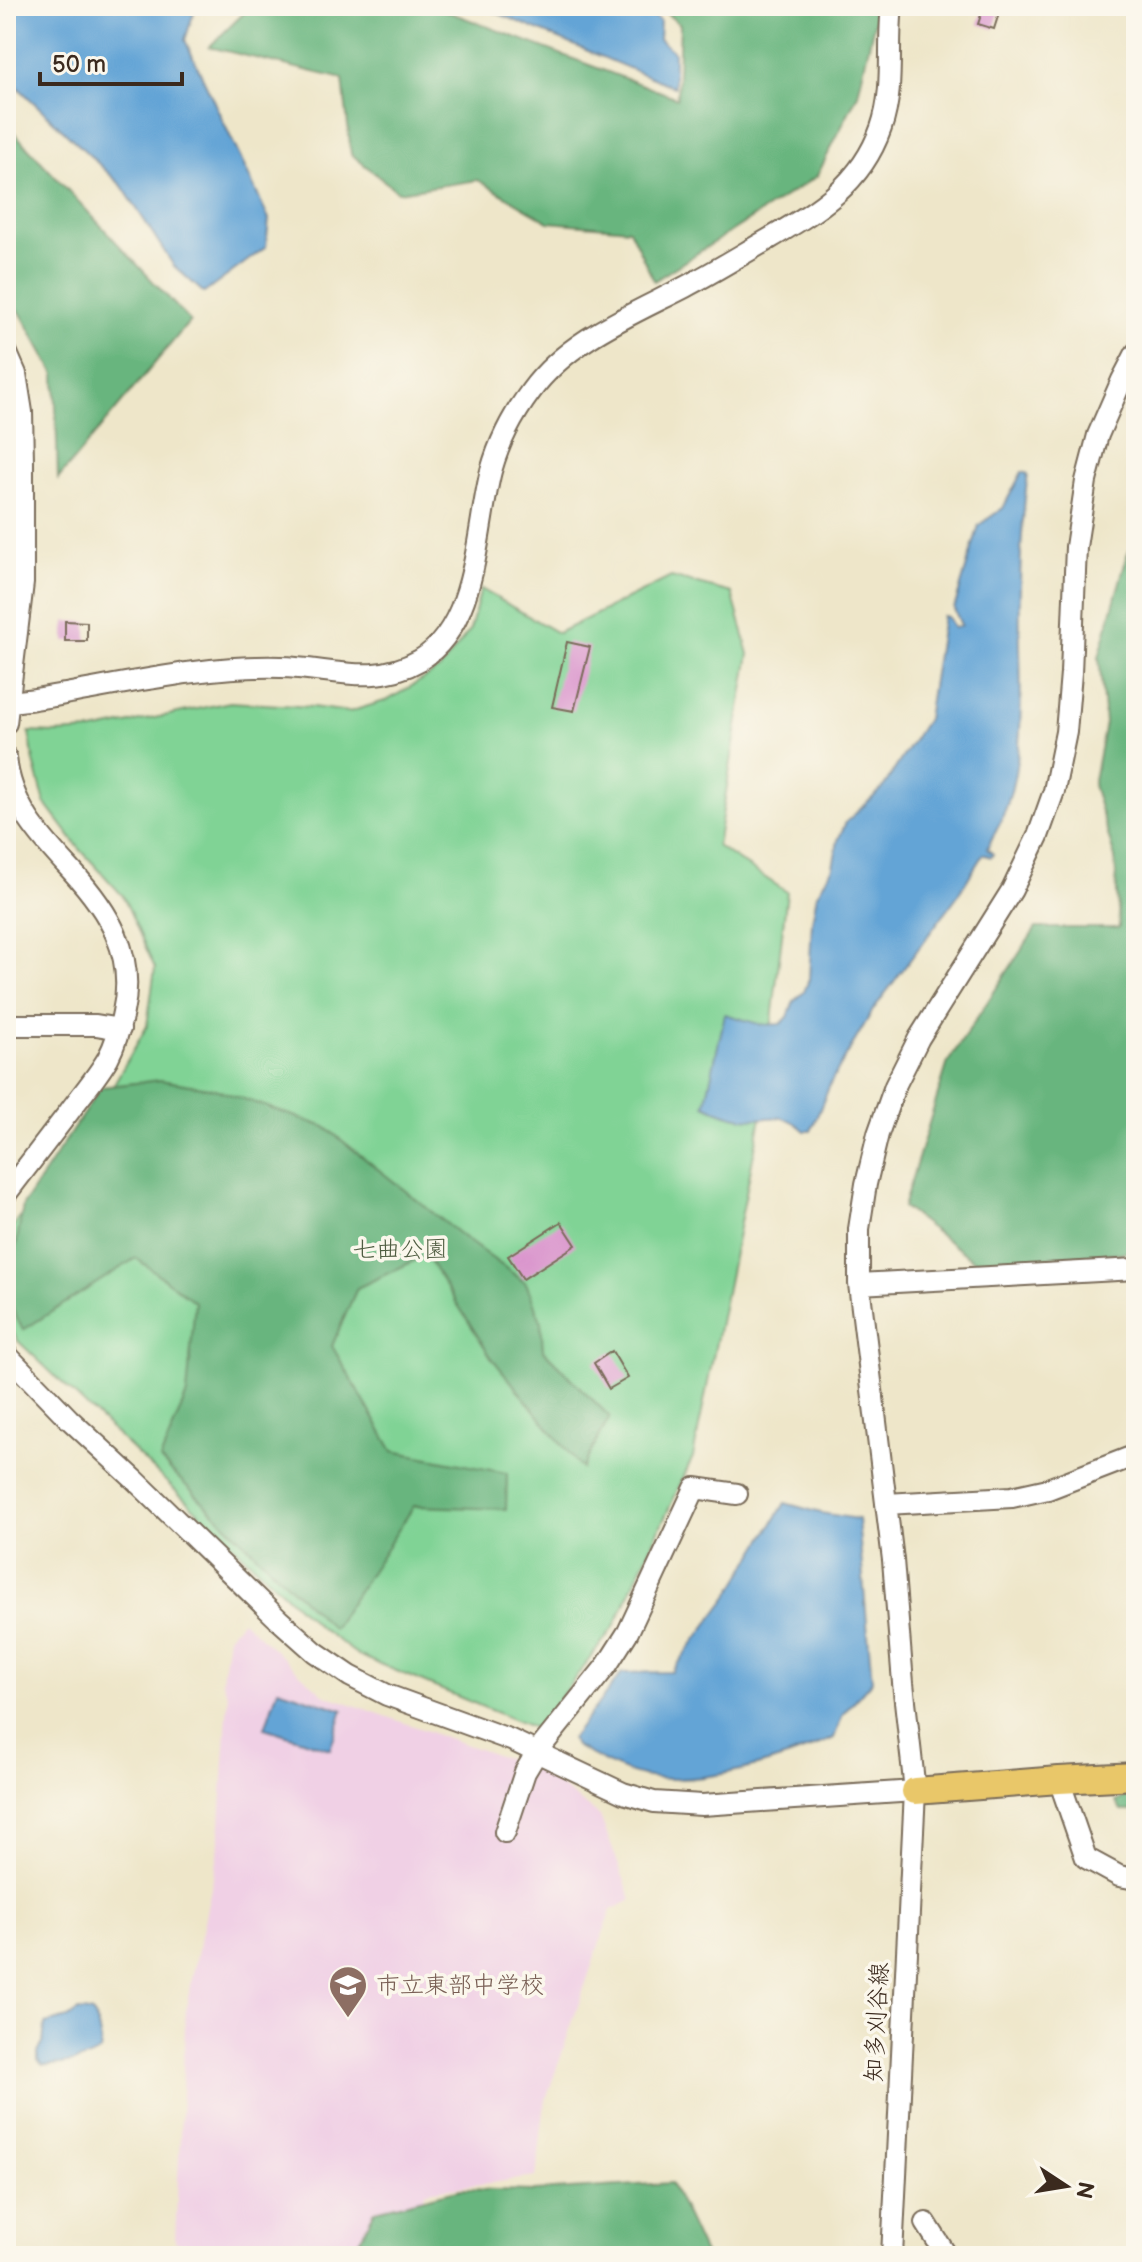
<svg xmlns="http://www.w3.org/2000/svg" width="1142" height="2262" font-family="'Balsamiq Sans','Klee One',sans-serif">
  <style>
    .built { fill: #f0d0e5 }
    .green { fill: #80d395; stroke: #5e7e5a; stroke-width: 2 }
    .forest { fill: #68b57e; stroke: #52704e; stroke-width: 2 }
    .water { fill: #63a4d6; stroke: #4f677a; stroke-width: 2 }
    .building { fill: #da96cd }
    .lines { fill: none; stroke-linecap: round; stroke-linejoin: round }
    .minor-casing { stroke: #7a6c5a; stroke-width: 24 }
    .major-casing { stroke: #7a6c5a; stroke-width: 30 }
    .minor { stroke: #fff; stroke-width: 20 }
    .major { stroke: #e9c769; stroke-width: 26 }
    .labels { text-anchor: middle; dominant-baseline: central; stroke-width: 7; stroke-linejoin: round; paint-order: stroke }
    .park-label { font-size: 24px; fill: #505d42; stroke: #fbf7ec }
    .education-label { font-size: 24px; fill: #785e54; stroke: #fbf7ec; text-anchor: start }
    .street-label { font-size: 24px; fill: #3b2a1e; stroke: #fbf7ec }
  </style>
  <rect width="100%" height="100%" fill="#fbf7ec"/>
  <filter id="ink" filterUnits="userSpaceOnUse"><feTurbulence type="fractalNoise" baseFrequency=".0125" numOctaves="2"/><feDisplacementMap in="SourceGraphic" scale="16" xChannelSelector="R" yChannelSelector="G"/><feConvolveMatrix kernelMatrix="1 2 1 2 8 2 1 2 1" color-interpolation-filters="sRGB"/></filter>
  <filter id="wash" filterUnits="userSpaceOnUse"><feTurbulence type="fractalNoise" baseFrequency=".006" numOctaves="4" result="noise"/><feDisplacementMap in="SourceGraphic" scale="32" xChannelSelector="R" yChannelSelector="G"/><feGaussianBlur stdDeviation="1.8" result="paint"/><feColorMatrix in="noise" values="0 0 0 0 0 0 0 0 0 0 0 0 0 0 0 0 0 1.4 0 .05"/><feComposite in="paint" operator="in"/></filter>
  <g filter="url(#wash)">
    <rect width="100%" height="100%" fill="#eee6c9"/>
    <path class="built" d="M242 1620 323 1694 538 1770 600 1816 632 1900 611 1910 545 2102 536 2177 426 2191 398 2256H198L175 2241 186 2007 218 1855 228 1698 222 1679 228 1636Z"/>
    <path class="green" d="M671 577 732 593 749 654 717 846 787 892 760 1123 693 1457 614 1627 536 1729 358 1655 319 1627 18 1341 6 1319V1237L32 1199 99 1110 147 1026 155 968 123 896 79 848 45 803 34 762 29 732 56 733 93 731 230 702 312 707 349 712 388 700 440 669 470 630 481 589 558 633Z"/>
    <path class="forest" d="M251 6H433L677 98 680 25 658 6H878L858 94 817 176 654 281 629 229 549 222 478 180 398 192 351 154 343 79 209 47Z
      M6 124 190 321 58 479 55 374 20 312 6 304Z
      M1136 537V1252L976 1262 903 1207 948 1062 1036 928H1119L1115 858 1093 785 1105 723 1099 657 1127 556Z
      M160 1080 215 1089 325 1127 471 1243 526 1283 541 1321 543 1350 610 1417 582 1469 491 1357 426 1255 357 1288 332 1346 393 1451 507 1473 506 1509 414 1506 333 1629 160 1460 187 1394 195 1302 136 1258 23 1330 6 1297V1279L17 1241 23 1205 101 1087Z
      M1136 1791V1811H1121L1116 1802Z
      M671 2183 705 2256H351L375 2210 461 2189 535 2191Z"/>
    <path class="water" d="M6 6H200L194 12 185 40 269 219 266 247 204 293 174 266 122 186 6 76Z
      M480 6H642L660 21 659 39 674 52V87Z
      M1022 472 1028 474C1020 530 1019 589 1020 646 1021 699 1024 753 1007 805 1002 820 993 835 987 849L993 854 991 857 983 854 958 895 873 1010 831 1082 811 1131H805C780 1108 772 1122 743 1118 729 1116 717 1111 705 1105L725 1014 762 1025 781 1024 788 1017 794 1001 804 992 809 979 812 921 817 894 833 867 838 840 846 822 882 789 927 719 943 616 948 617 954 628 961 625 954 609 979 525 1003 508Z
      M785 1503 821 1513 858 1519 872 1681 843 1714 834 1738C786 1761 702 1786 648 1777 622 1773 598 1758 575 1746L571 1739 622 1673 672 1672 729 1595Z
      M278 1689 343 1710 330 1749 265 1728Z
      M78 2011C83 2011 90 2011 93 2014 98 2020 102 2044 100 2051 86 2061 61 2066 43 2065L38 2060V2053L43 2043 45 2024 68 2018Z"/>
    <g id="blocks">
      <path class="building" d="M984 6 1000 10 994 29 978 24Z
        M65 621 87 622V641H65Z
        M567 642 590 647 574 711 552 707Z
        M561 1222 576 1245 523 1279 508 1256Z
        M612 1351 628 1378 609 1389 594 1363Z"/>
    </g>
  </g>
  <g filter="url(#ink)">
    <use href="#blocks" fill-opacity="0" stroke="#7a6c5a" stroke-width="2"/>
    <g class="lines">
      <defs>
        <path id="minor" d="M6 351 16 374 22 412 23 461V583L6 723
          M6 702C30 701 53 696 76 692 143 680 213 665 281 667 331 668 373 687 420 660 478 625 476 529 491 471 499 442 513 415 531 391 568 340 631 315 685 287 714 272 741 255 769 239 818 210 861 185 881 128 895 88 887 47 892 6
          M6 757C10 804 40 837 71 870 109 911 136 955 123 1012 120 1028 116 1043 108 1058 97 1077 82 1094 69 1112 48 1139 27 1167 6 1194
          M6 1025H96L120 1029
          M859 1284 1136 1269
          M6 1354 69 1419 135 1480 279 1620 315 1652 350 1676 387 1695 511 1740 623 1793 654 1802 702 1805 915 1791
          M886 1504 1012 1497 1048 1489 1136 1455
          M1059 1780 1086 1858 1119 1876 1136 1879
          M505 1832 525 1772 537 1752 607 1665 628 1632 695 1488 737 1494
          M926 2223 947 2256
          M892 2256 915 1791 903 1683 893 1560 859 1284V1229L866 1184 878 1134 895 1086 919 1038 1012 890 1038 836 1054 791 1066 732 1071 673 1076 547 1086 481 1098 435 1122 380 1136 353"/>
        <path id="major" d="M915 1791 1059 1780 1136 1776"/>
      </defs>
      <use href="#minor" class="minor-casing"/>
      <use href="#major" class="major-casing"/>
      <use href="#minor" class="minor"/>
      <use href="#major" class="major"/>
    </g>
  </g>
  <defs>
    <symbol id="school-pin" viewBox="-11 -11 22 30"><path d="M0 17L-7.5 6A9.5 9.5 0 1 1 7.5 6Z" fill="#8d6e63" stroke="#fbf7ec"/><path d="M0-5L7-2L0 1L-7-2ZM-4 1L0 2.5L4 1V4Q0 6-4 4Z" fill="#fff"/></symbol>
  </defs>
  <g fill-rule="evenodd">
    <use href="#school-pin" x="326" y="1963" width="44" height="60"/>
  </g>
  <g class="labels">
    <g class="park-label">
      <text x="400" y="1249">七曲公園</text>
    </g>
    <g class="education-label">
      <text x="376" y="1985">市立東部中学校</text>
    </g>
    <g class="street-label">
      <text transform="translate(877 2022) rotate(-87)">知多刈谷線</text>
    </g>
  </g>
  <rect width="1142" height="2262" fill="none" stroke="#fbf7ec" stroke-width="32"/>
  <g transform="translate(1066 2186) rotate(102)" stroke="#fbf7ec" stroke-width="6" paint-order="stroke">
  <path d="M0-6L14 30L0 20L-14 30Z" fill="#3b2a1e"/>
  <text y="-12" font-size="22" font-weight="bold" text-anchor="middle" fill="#3b2a1e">N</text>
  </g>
  <path d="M40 72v12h142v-12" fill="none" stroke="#3b2a1e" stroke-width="4"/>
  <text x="52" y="72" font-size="24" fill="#3b2a1e" stroke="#fbf7ec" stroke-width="6" paint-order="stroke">50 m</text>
</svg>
